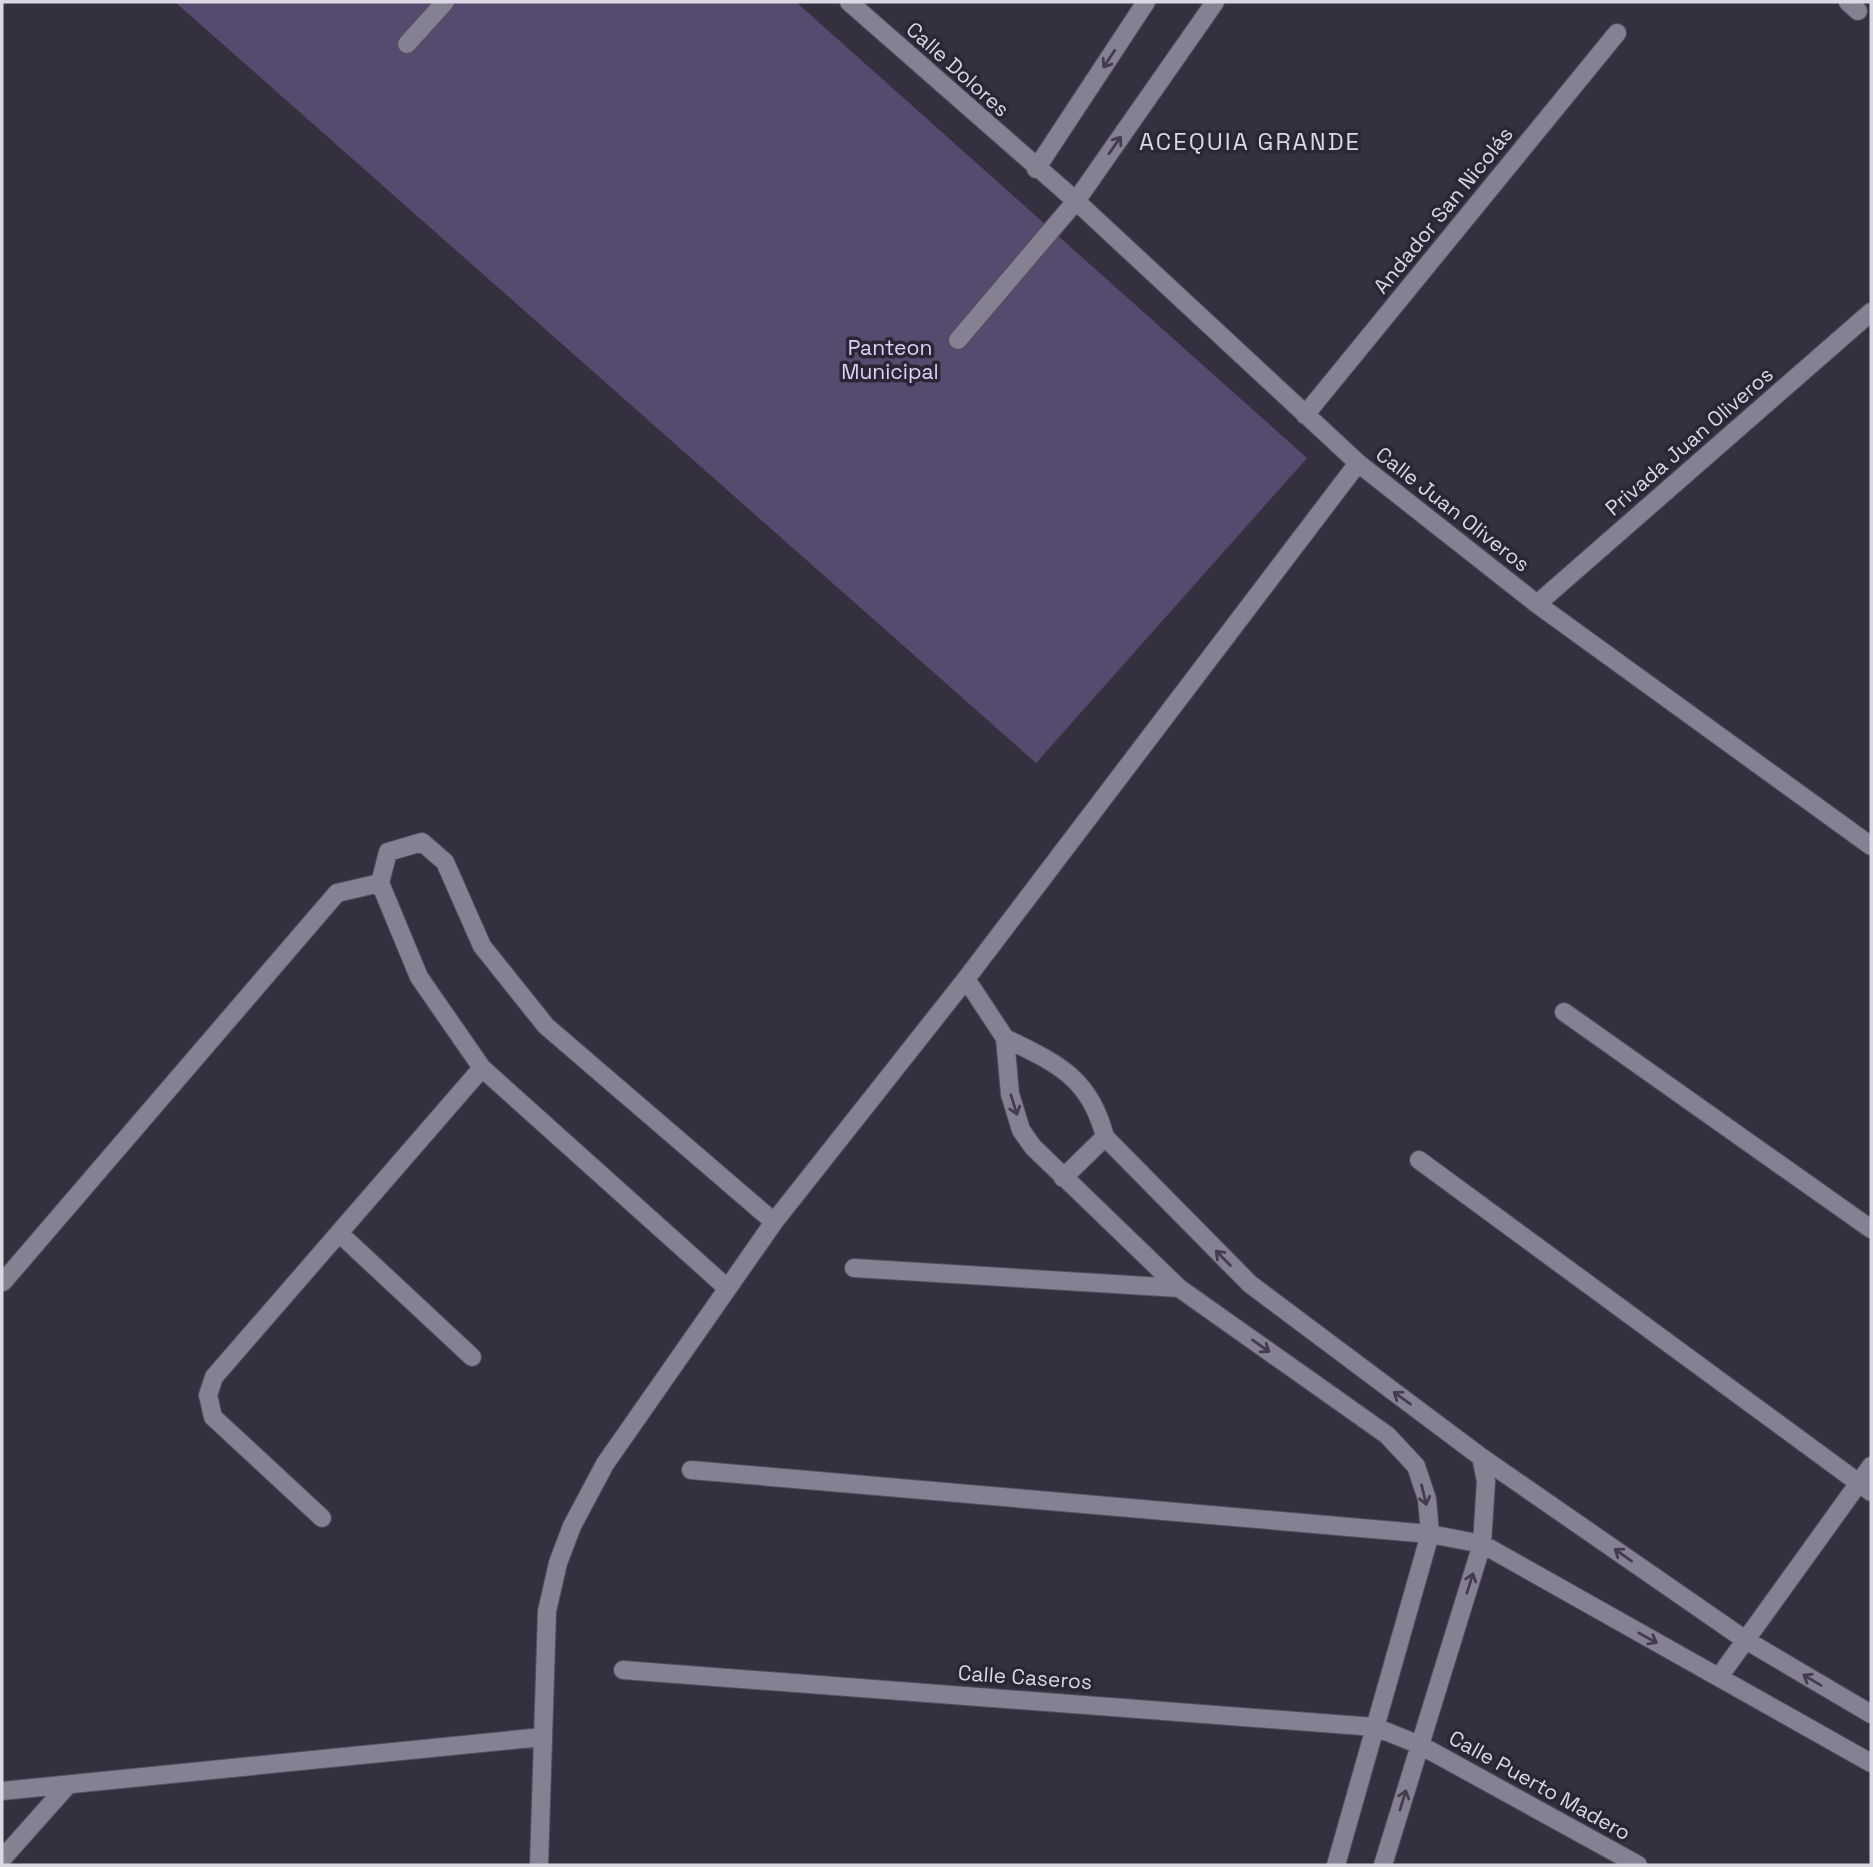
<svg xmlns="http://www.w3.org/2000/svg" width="1873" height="1867" font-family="'Space Grotesk',sans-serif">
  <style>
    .green { fill: #564a6f }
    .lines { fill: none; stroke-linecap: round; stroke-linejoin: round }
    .minor-casing { stroke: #524e5b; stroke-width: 20 }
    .minor { stroke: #868093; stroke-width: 18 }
    .oneway { stroke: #423c4d }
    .labels { text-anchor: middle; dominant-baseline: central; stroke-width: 7; stroke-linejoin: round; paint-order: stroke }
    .street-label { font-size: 21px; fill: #dbd8e3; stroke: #2b2636 }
    .park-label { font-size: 21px; fill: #ddd2f7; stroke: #2b2636 }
    .quarter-label { font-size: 24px; letter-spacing: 2px; fill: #dbd8e3; stroke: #2b2636 }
  </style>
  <rect width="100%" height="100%" fill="#353040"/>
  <path class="green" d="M175 2H796L1307 458 1036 763Z"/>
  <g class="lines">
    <defs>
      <path id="minor" d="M849 2 1076 201 1358 463 1537 604 1871 846
        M1848 2 1858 11
        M407 44 445 2
        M1036 169 1146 2
        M958 340 1076 201 1215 2
        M1305 415 1617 33
        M1537 604 1871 312
        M966 979 1005 1038 1010 1094 1021 1130 1033 1147 1179 1288 1387 1435 1416 1466 1427 1499 1430 1534 1336 1865
        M1564 1012 1871 1229
        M1005 1038C1056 1063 1090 1077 1105 1137L1250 1284 1481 1457 1486 1481 1482 1544 1383 1865
        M1419 1160 1871 1492
        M1063 1178 1105 1137
        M339 1233 472 1357
        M854 1268 1179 1288
        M3 1282 337 893 380 883
        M726 1287 482 1068 419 977 380 883 388 852 422 842 445 862 482 946 546 1026 774 1222
        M1481 1457 1744 1639 1871 1714
        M691 1470 1430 1534 1482 1544 1871 1763
        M322 1518 213 1417 208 1395 214 1377 482 1068
        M623 1670 1375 1727 1420 1745 1638 1865
        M1719 1677 1871 1466
        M2 1791 542 1737
        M2 1859 67 1786
        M539 1865 547 1611 558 1563 572 1526 605 1464 774 1222 966 979 1358 463"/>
    </defs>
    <use href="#minor" class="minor-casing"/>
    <use href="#minor" class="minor"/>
  </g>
  <defs><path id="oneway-shaft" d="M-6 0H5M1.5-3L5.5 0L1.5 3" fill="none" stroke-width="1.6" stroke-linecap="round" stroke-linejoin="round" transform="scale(1.75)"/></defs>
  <g class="oneway">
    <use href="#oneway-shaft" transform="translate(1109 59) rotate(123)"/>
    <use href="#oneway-shaft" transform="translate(1115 145) rotate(-55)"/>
    <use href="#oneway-shaft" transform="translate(1014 1105) rotate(73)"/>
    <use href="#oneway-shaft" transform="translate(1223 1258) rotate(-135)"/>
    <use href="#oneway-shaft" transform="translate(1261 1346) rotate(35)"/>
    <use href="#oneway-shaft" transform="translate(1402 1398) rotate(-144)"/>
    <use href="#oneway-shaft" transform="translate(1424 1495) rotate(76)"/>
    <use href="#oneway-shaft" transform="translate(1623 1555) rotate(-145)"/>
    <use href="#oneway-shaft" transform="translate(1470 1583) rotate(-73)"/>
    <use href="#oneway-shaft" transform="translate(1648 1638) rotate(29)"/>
    <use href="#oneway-shaft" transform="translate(1812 1680) rotate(-149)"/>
    <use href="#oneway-shaft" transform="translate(1403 1800) rotate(-73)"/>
  </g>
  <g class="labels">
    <g class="street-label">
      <text transform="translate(958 69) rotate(42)">Calle Dolores</text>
      <text transform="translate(1443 210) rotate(-51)">Andador San Nicolás</text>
      <text transform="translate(1689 441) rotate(-41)">Privada Juan Oliveros</text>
      <text transform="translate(1453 509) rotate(38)">Calle Juan Oliveros</text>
      <text transform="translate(1025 1677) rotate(4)">Calle Caseros</text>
      <text transform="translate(1540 1785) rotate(29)">Calle Puerto Madero</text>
    </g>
    <g class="park-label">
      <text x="890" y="347">Panteon<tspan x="890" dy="24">Municipal</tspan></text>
    </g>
    <g class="quarter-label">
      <text x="1250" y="141">ACEQUIA GRANDE</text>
    </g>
  </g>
  <rect width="1873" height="1867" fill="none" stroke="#dbd8e3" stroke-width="7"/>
</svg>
